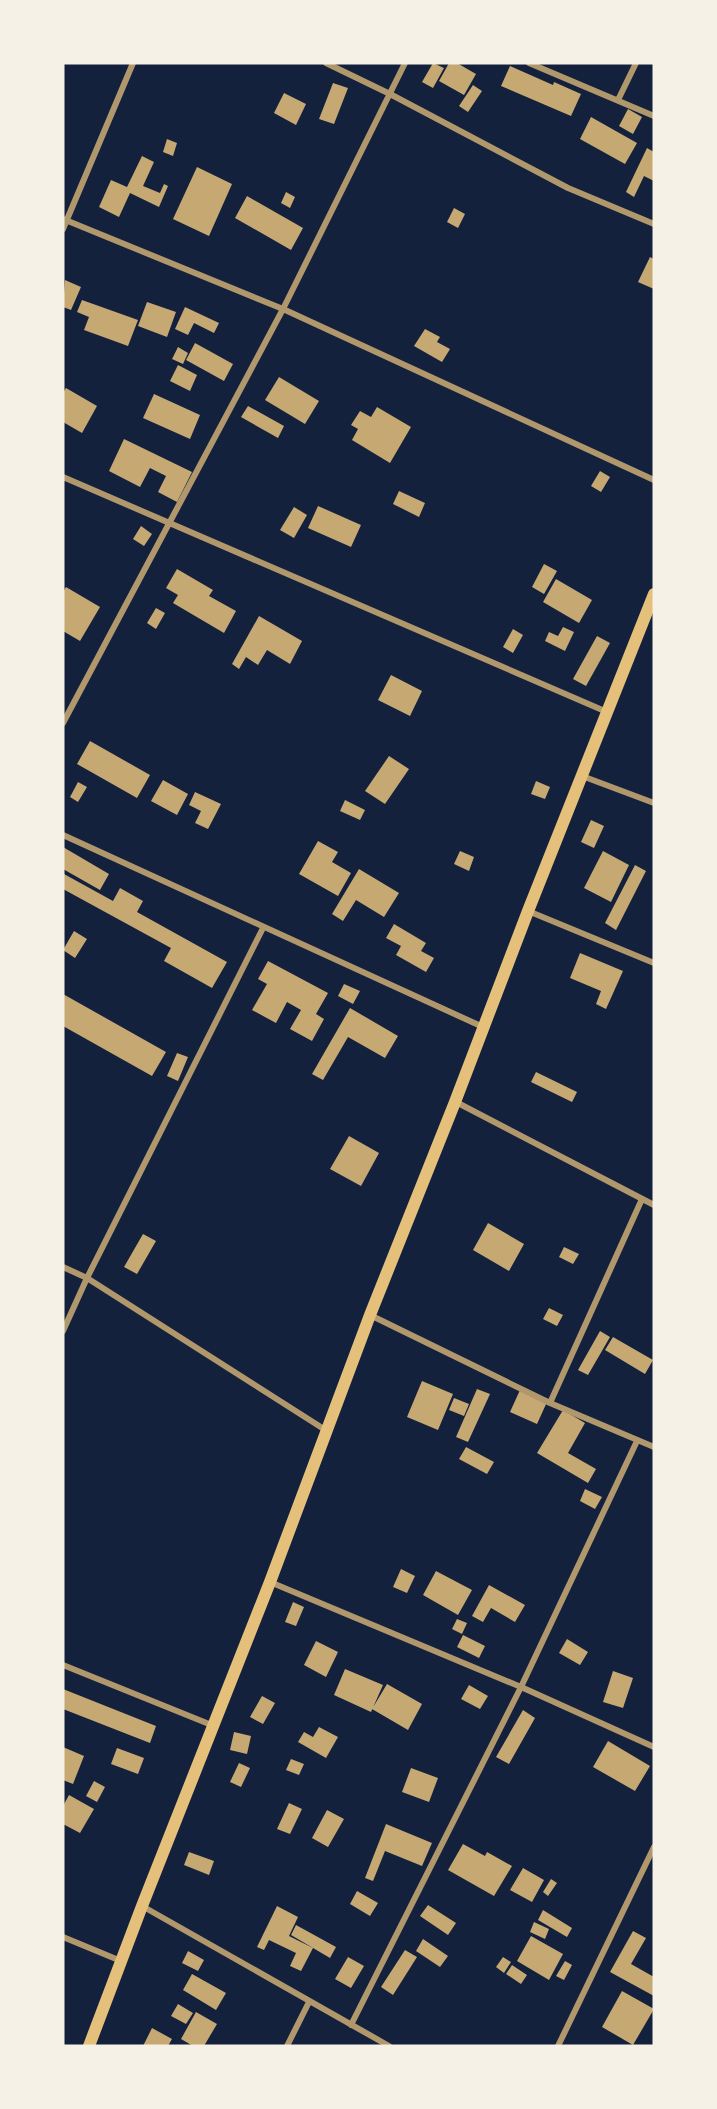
<svg xmlns="http://www.w3.org/2000/svg" width="717" height="2109" font-family="'PT Sans Narrow',sans-serif">
  <style>
    .building { fill: #c6a872 }
    .lines { fill: none; stroke-linecap: round; stroke-linejoin: round }
    .minor { stroke: #b1986c; stroke-width: 6 }
    .secondary { stroke: #e5c07b; stroke-width: 12 }
  </style>
  <rect width="100%" height="100%" fill="#14213d"/>
  <path class="building" d="M433 63 444 68 433 88 422 82Z
    M449 63H457L476 74 464 95 439 81Z
    M510 66 553 85 554 82 581 94 571 116 501 86Z
    M333 83 348 88 334 124 319 119Z
    M473 85 482 91 468 112 459 106Z
    M284 93 306 104 296 125 274 113Z
    M628 109 642 117 633 134 619 126Z
    M591 117 637 143 625 164 580 139Z
    M167 139 177 143 173 156 163 152Z
    M647 148 654 152V181L644 176 634 197 626 192Z
    M142 156 154 162 143 186 160 193 164 184 168 186 159 207 130 193 119 217 99 207 111 180 127 187Z
    M197 167 232 184 209 236 173 219Z
    M286 192 295 197 290 208 281 203Z
    M247 196 303 228 291 250 235 218Z
    M454 208 465 214 458 228 447 222Z
    M650 257 654 259V289L638 282Z
    M65 280 81 287 71 310 63 307Z
    M82 300 138 320 128 346 84 330 89 317 77 312Z
    M147 302 176 312 167 337 138 326Z
    M185 307 219 323 214 333 194 323 188 335 175 329Z
    M425 329 440 337 437 342 450 349 442 362 414 346Z
    M195 343 233 364 224 381 186 360Z
    M178 347 188 353 183 364 172 359Z
    M178 365 197 375 190 391 170 381Z
    M279 377 319 401 305 424 265 400Z
    M66 388 97 406 82 433 63 422V393Z
    M154 394 200 415 190 439 143 418Z
    M248 406 284 426 278 438 241 417Z
    M377 407 411 427 390 463 352 440 358 429 351 425 360 411 371 417Z
    M124 439 192 472 177 502 158 492 166 476 150 468 140 487 109 471Z
    M600 471 610 477 601 492 591 486Z
    M399 491 425 503 419 517 393 504Z
    M318 506 361 525 351 547 308 528Z
    M294 507 307 515 294 538 280 530Z
    M141 526 152 534 144 546 133 539Z
    M544 564 557 571 544 594 532 587Z
    M177 569 213 590 209 596 236 611 224 633 173 603 178 595 166 588Z
    M556 579 592 600 579 623 543 602Z
    M66 587 100 607 80 641 63 631V592Z
    M156 608 165 613 156 629 147 623Z
    M259 616 302 641 290 664 267 650 258 665 246 657 239 669 232 664Z
    M563 627 574 632 565 651 545 641 549 632 558 636Z
    M513 629 523 635 513 653 503 647Z
    M597 636 610 643 586 686 573 679Z
    M391 675 422 691 410 716 378 700Z
    M90 741 150 775 137 798 77 764Z
    M389 756 409 769 385 804 365 791Z
    M163 780 188 794 177 815 151 801Z
    M536 781 550 787 545 799 531 794Z
    M78 782 87 787 78 802 70 797Z
    M195 792 221 804 208 829 195 823 201 811 189 805Z
    M345 800 365 810 360 820 340 811Z
    M591 820 604 826 594 848 581 842Z
    M318 841 338 852 332 862 351 873 338 896 299 874Z
    M63 847 109 874 100 890 63 869Z
    M460 851 474 857 469 871 454 864Z
    M603 851 629 865 611 902 584 888Z
    M635 865 646 871 616 930 605 923Z
    M359 869 399 893 384 917 356 900 343 921 332 914Z
    M64 874 113 901 120 888 143 901 137 912 227 962 212 988 164 961 171 948 63 889Z
    M394 924 426 943 421 951 434 958 426 972 396 955 401 946 386 938Z
    M74 931 87 939 75 958 63 950Z
    M580 953 623 971 606 1009 596 1004 601 991 570 978Z
    M268 961 328 993 316 1014 324 1019 312 1041 290 1029 301 1010 287 1002 276 1023 252 1010 267 984 258 979Z
    M344 984 360 991 353 1004 338 996Z
    M63 994 166 1052 152 1076 63 1026Z
    M350 1008 398 1036 385 1058 348 1037 323 1080 312 1074Z
    M177 1053 188 1057 178 1081 167 1076Z
    M536 1072 577 1092 572 1102 531 1082Z
    M349 1136 379 1153 361 1186 330 1169Z
    M488 1223 524 1244 509 1271 473 1250Z
    M143 1234 156 1241 137 1274 124 1267Z
    M564 1247 579 1254 573 1264 559 1257Z
    M549 1308 563 1315 557 1326 543 1319Z
    M600 1331 610 1337 588 1375 578 1370Z
    M613 1337 653 1360 645 1374 605 1350Z
    M422 1381 453 1394 438 1430 407 1417Z
    M477 1389 490 1394 468 1442 456 1437Z
    M520 1390 547 1402 537 1424 510 1412Z
    M454 1398 469 1404 464 1416 449 1410Z
    M563 1410 585 1423 568 1453 596 1469 588 1483 537 1453Z
    M466 1447 494 1462 487 1474 459 1459Z
    M585 1489 602 1497 595 1509 580 1501Z
    M401 1569 415 1576 407 1593 393 1587Z
    M436 1571 472 1590 458 1615 423 1595Z
    M489 1585 525 1605 515 1622 491 1608 483 1622 472 1616Z
    M293 1602 304 1607 296 1626 285 1622Z
    M457 1619 467 1623 462 1634 452 1629Z
    M463 1635 485 1646 479 1658 457 1647Z
    M567 1639 588 1652 580 1665 559 1653Z
    M316 1641 338 1652 326 1677 304 1665Z
    M345 1669 383 1685 371 1712 334 1695Z
    M613 1671 633 1678 623 1708 603 1702Z
    M387 1684 422 1704 408 1730 372 1709Z
    M469 1685 488 1696 480 1709 461 1699Z
    M63 1689 156 1726 150 1743 63 1709Z
    M262 1696 275 1703 263 1724 250 1717Z
    M523 1710 535 1718 509 1764 496 1757Z
    M319 1727 338 1737 326 1758 298 1742 304 1732 313 1737Z
    M234 1732 251 1736 247 1754 230 1750Z
    M608 1741 650 1766 635 1791 593 1767Z
    M63 1747 84 1756 73 1784 63 1780Z
    M117 1748 144 1758 138 1774 111 1764Z
    M291 1759 304 1764 299 1775 286 1770Z
    M239 1763 250 1768 241 1787 230 1782Z
    M411 1768 438 1778 429 1802 402 1792Z
    M94 1781 105 1787 97 1802 86 1796Z
    M69 1795 94 1809 80 1833 63 1824V1806Z
    M289 1803 302 1809 290 1834 277 1829Z
    M327 1810 344 1819 328 1847 312 1838Z
    M386 1824 432 1843 422 1866 385 1851 373 1881 365 1878Z
    M463 1844 485 1856 487 1852 512 1866 494 1896 448 1870Z
    M189 1852 214 1861 209 1875 184 1865Z
    M523 1868 544 1880 532 1902 510 1890Z
    M551 1879 557 1883 548 1896 543 1892Z
    M357 1891 378 1903 370 1916 350 1904Z
    M428 1905 456 1923 448 1935 420 1916Z
    M277 1906 298 1917 289 1936 313 1948 301 1971 290 1966 296 1953 269 1940 264 1950 257 1947Z
    M543 1910 572 1928 567 1937 538 1920Z
    M534 1922 549 1929 545 1939 530 1932Z
    M296 1925 336 1947 330 1958 291 1935Z
    M633 1931 646 1938 631 1964 654 1977V1996L610 1972Z
    M531 1936 563 1954 549 1980 517 1961Z
    M423 1939 448 1956 440 1967 416 1951Z
    M405 1950 417 1957 393 1995 381 1987Z
    M188 1951 204 1960 198 1971 182 1963Z
    M348 1957 364 1966 351 1988 335 1979Z
    M503 1957 511 1962 504 1973 496 1967Z
    M565 1961 572 1965 564 1980 556 1976Z
    M512 1965 527 1975 521 1984 506 1974Z
    M192 1974 226 1993 216 2010 183 1990Z
    M622 1991 654 2009 633 2045 602 2027Z
    M178 2004 193 2013 186 2024 171 2016Z
    M196 2012 217 2024 204 2046H193L181 2039Z
    M152 2028 172 2039 168 2046H143Z"/>
  <g class="lines">
    <path class="minor" d="M326 63 390 94 568 188 654 224
      M529 63 654 116
      M618 100 636 63
      M63 219 283 309 654 480
      M63 229 133 63
      M63 477 607 712
      M63 723 283 309 405 63
      M582 776 654 803
      M63 835 483 1027
      M528 911 654 963
      M456 1102 654 1205
      M63 1267 87 1278 327 1431
      M370 1315 550 1403 654 1447
      M63 1331 87 1278 263 928
      M550 1403 642 1199
      M270 1582 521 1687 654 1747
      M63 1665 214 1726
      M142 1906 389 2046
      M63 1937 121 1961
      M351 2025 521 1687 637 1441
      M287 2046 309 2002
      M558 2046 654 1847"/>
    <path class="secondary" d="M89 2046 142 1906 270 1582 370 1315 455 1102 528 911 654 594"/>
  </g>
  <rect width="717" height="2109" fill="none" stroke="#f6f1e7" stroke-width="129"/>
</svg>
